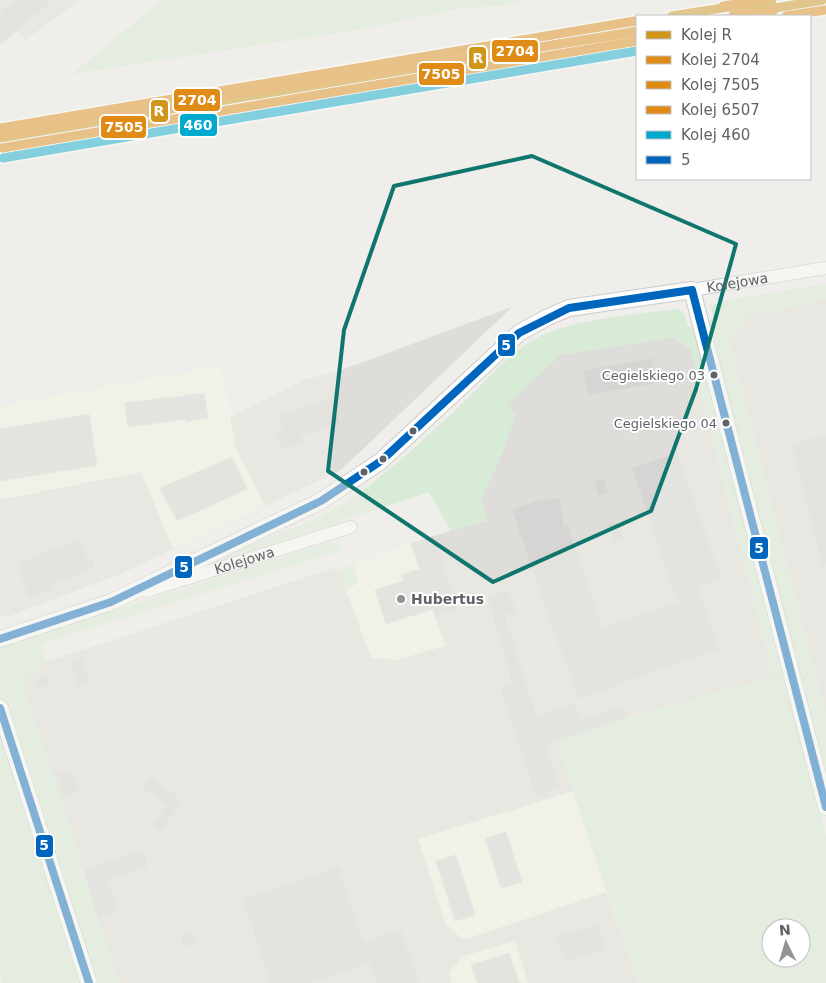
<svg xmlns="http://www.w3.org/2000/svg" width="826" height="983" font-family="'DejaVu Sans',sans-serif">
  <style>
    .commercial { fill: #f7f3e4 }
    .industrial { fill: #dfddda }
    .green { fill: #d8ebd6; fill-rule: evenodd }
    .building { fill: #d6d5d3; stroke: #deddd9 }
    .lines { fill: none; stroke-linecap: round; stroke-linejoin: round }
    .minor-casing { stroke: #cbcccc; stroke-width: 14 }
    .tertiary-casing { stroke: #cbcccc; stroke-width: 18 }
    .minor { stroke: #fdfcfc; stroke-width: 12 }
    .tertiary { stroke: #fdfcfc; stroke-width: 16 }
    .rail { stroke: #e4e4e4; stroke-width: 4; stroke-dasharray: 1 6; stroke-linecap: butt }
    .bus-1-casing { stroke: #fff; stroke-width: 11 }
    .bus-1 { stroke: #0065bd; stroke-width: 8 }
    .rail-1-casing { stroke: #fff; stroke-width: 12 }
    .rail-2-casing { stroke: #fff; stroke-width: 12 }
    .rail-3-casing { stroke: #fff; stroke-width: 12 }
    .rail-4-casing { stroke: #fff; stroke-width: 12 }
    .rail-5-casing { stroke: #fff; stroke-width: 12 }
    .rail-1 { stroke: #d1951a; stroke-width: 9 }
    .rail-2 { stroke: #df8b15; stroke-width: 9 }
    .rail-3 { stroke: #df8b15; stroke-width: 9 }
    .rail-4 { stroke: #df8b15; stroke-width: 9 }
    .rail-5 { stroke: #00a9ce; stroke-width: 9 }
    .marked { fill: none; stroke: #0f766e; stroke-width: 4; stroke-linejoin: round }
    .bus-dot { fill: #5f6368; stroke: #fff; stroke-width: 2 }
    .poi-dot { fill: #919496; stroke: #fff; stroke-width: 2 }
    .labels { text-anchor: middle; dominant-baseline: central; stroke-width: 4; stroke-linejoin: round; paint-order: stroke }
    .bus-label { font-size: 13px; fill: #5f6368; stroke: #fff; text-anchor: end }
    .street-label { font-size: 14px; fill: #5f6368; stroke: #fff }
    .poi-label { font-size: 14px; font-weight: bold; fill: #5f6368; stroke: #fff; text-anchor: start }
    .line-badge { stroke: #fff; stroke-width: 2 }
    .badge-label { font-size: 14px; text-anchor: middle; font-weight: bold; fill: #fff }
  </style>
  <rect width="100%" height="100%" fill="#efeeea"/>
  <path class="commercial" d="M220 366 239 449 264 506 173 549 141 472 0 500V406Z
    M411 543 446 646 396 660 371 658 339 570Z
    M573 791 606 892 466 939 461 938 446 925 418 839Z
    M515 940 528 983H452L449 974 461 957Z"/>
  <path class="industrial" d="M0 0H80L25 40 17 30 0 44Z
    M826 299V714L729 339 748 316Z
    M512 307 341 470 265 506 236 449 230 417 304 380 336 372Z
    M675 337 692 351 697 380 773 677 628 717 573 791 418 839 446 925 461 938 466 939 606 892 638 983H528L515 941 461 957 449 974 452 983H119L24 689 26 679 45 662 58 658 334 568 339 570 371 658 396 660 445 646 411 543 487 520 481 501 506 405 559 355Z
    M141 472 173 549 125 572 7 617 0 616V500Z"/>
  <path class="green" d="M162 0H522L520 4 456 9 369 28 72 74Z
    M826 284V299L748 316 729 339 826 714V777L720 376 723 375 721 369 718 370 706 321 713 319 711 307 721 301Z
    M677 309 684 313 688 326 694 327 718 419 715 420 716 426 719 425 826 836V983H638L557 746 563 739 628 717 773 676 697 380 692 351 676 337 559 355 507 405 516 415 503 451 481 501 487 520 451 531 429 492 224 560 225 555C272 536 325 520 365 489 400 462 433 431 465 401 490 377 517 344 550 332 590 317 635 315 677 309ZM771 928H801V958H771Z
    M331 542 341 545 343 550 42 643 45 662 26 679 24 690 50 763 119 983H1L0 647Z
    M353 565 359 583 346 589 339 570Z"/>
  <path class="building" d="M14 0H54L0 45V12Z
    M652 358 656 384 588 395 583 370Z
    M204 393 208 418 186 422V419L128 427 125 403 172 397 173 398Z
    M331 397 340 423 301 436 303 443 283 450 276 430 283 428 278 416Z
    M89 414 97 465 0 481V429Z
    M826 435V566L822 567 791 444Z
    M678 452 722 580 699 587 719 649 578 699 511 509 538 500 560 498 564 526 568 525 602 627 677 602 632 468Z
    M232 457 247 489 177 521 160 488Z
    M604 478 609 493 598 496 594 481Z
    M618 522 625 540 615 544 608 525Z
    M434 536 457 609 435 616 433 609 386 624 375 590 403 581 401 575 420 569 411 544Z
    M81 540 88 559 92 557 95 568 51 584 53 589 29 598 16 563Z
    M509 590 516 612 505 616 537 716 575 703 581 720 624 705 628 717 546 745 560 788 535 796 500 687 512 683 487 597Z
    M81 657 89 682 78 686 70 660Z
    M37 681a6 6 0 1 1 12 0a6 6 0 1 1-12 0Z
    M72 770 80 792 64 797 57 774Z
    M150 775 183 802 159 832 151 825 166 806 141 786Z
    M506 832 522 882 501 888 485 838Z
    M143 849 148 867 108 879 118 912 98 918 83 869Z
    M456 855 475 915 455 921 436 861Z
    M339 867 364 942 401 930 419 983H376L370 963 309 983H270L243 899Z
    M598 924 607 950 564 963 556 936Z
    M192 930 196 942 184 947 180 934Z
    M509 953 519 983H477L471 965Z"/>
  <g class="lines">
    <defs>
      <g id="minor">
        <path id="s1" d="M692 290 826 268"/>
        <path id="s2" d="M147 591 351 527"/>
      </g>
      <path id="tertiary" d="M0 639 111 602 321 501 381 461 519 333 546 318 569 308 692 290 826 807
        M0 708 89 983"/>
    </defs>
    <use href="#minor" class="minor-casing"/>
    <use href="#tertiary" class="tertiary-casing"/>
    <use href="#minor" class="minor"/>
    <use href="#tertiary" class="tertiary"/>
    <path class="rail" d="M0 77 109 0
      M0 85 75 40 130 0"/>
    <defs>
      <path id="bus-1" d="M692 290 826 807
        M0 639 111 602 321 501 381 461 519 333 569 308 692 290
        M0 708 89 983"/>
    </defs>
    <use href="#bus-1" class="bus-1-casing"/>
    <use href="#bus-1" class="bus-1"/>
    <defs>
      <path id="rail-1" d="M733 15 823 0
        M672 16 772 0
        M0 138 637 31"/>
      <path id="rail-2" d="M734 16 774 10
        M2 136 166 105 637 32"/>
      <path id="rail-3" d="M786 16 825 10
        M2 148 637 41"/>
      <path id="rail-4" d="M723 6 761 0
        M0 128 635 21"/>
      <path id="rail-5" d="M3 158 637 51"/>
    </defs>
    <use href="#rail-1" class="rail-1-casing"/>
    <use href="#rail-2" class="rail-2-casing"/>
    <use href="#rail-3" class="rail-3-casing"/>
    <use href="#rail-4" class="rail-4-casing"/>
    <use href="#rail-5" class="rail-5-casing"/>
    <use href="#rail-1" class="rail-1"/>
    <use href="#rail-2" class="rail-2"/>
    <use href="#rail-3" class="rail-3"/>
    <use href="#rail-4" class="rail-4"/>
    <use href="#rail-5" class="rail-5"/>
  </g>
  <path d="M0 0H826V983H0ZM532 156 736 244 696 389 651 511 493 582 328 471 344 330 394 186Z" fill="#efeeea" fill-opacity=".55" fill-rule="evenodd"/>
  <path class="marked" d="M532 156 736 244 696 389 651 511 493 582 328 471 344 330 394 186Z"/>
  <g class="bus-dot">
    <circle cx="714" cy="375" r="4.5"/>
    <circle cx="726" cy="423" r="4.5"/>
    <circle cx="413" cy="431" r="4.5"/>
    <circle cx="383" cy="459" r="4.5"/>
    <circle cx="364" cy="472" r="4.5"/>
  </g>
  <circle class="poi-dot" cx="401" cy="599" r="5"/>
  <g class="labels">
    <g class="bus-label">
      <text x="705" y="375">Cegielskiego 03</text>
      <text x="717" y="423">Cegielskiego 04</text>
    </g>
    <g class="street-label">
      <text stroke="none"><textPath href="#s1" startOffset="46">Kolejowa</textPath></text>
      <text stroke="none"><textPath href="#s2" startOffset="102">Kolejowa</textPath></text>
    </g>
    <g class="poi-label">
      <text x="411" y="599">Hubertus</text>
    </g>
  </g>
  <g class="line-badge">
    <rect x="491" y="39" width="48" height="24" rx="5" fill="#df8b15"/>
    <rect x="468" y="46" width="19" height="24" rx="5" fill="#d1951a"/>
    <rect x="418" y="62" width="47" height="24" rx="5" fill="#df8b15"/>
    <rect x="173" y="88" width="48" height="24" rx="5" fill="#df8b15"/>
    <rect x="150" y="99" width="19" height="24" rx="5" fill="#d1951a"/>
    <rect x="179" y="113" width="39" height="24" rx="5" fill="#00a9ce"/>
    <rect x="100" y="115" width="47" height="24" rx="5" fill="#df8b15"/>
    <rect x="497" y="333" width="19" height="24" rx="5" fill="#0065bd"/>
    <rect x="749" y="536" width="20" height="24" rx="5" fill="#0065bd"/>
    <rect x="174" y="555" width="19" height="24" rx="5" fill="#0065bd"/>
    <rect x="35" y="834" width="19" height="24" rx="5" fill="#0065bd"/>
  </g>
  <g class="badge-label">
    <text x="515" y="56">2704</text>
    <text x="478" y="63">R</text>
    <text x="441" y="79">7505</text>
    <text x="197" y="105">2704</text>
    <text x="159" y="116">R</text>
    <text x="198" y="130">460</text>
    <text x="124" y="132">7505</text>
    <text x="506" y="350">5</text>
    <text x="759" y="553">5</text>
    <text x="184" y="572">5</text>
    <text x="44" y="850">5</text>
  </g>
  <rect x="636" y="15" width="175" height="165" fill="#ffffff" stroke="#bfc1c3"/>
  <rect x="646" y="31" width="25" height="8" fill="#d1951a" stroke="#bfc1c3"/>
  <text x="681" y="40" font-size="15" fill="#5f6368">Kolej R</text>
  <rect x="646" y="56" width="25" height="8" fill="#df8b15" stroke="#bfc1c3"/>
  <text x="681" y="65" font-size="15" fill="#5f6368">Kolej 2704</text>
  <rect x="646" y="81" width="25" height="8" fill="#df8b15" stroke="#bfc1c3"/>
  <text x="681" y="90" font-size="15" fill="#5f6368">Kolej 7505</text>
  <rect x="646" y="106" width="25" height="8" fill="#df8b15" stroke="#bfc1c3"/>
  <text x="681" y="115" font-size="15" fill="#5f6368">Kolej 6507</text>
  <rect x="646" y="131" width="25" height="8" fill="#00a9ce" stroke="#bfc1c3"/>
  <text x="681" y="140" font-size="15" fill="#5f6368">Kolej 460</text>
  <rect x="646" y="156" width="25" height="8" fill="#0065bd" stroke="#bfc1c3"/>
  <text x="681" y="165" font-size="15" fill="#5f6368">5</text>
  <g transform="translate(786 943) rotate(355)"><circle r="24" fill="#ffffff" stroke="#bfc1c3"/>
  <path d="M0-4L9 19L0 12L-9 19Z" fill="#919496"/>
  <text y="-8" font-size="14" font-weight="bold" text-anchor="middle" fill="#5f6368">N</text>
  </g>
</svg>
